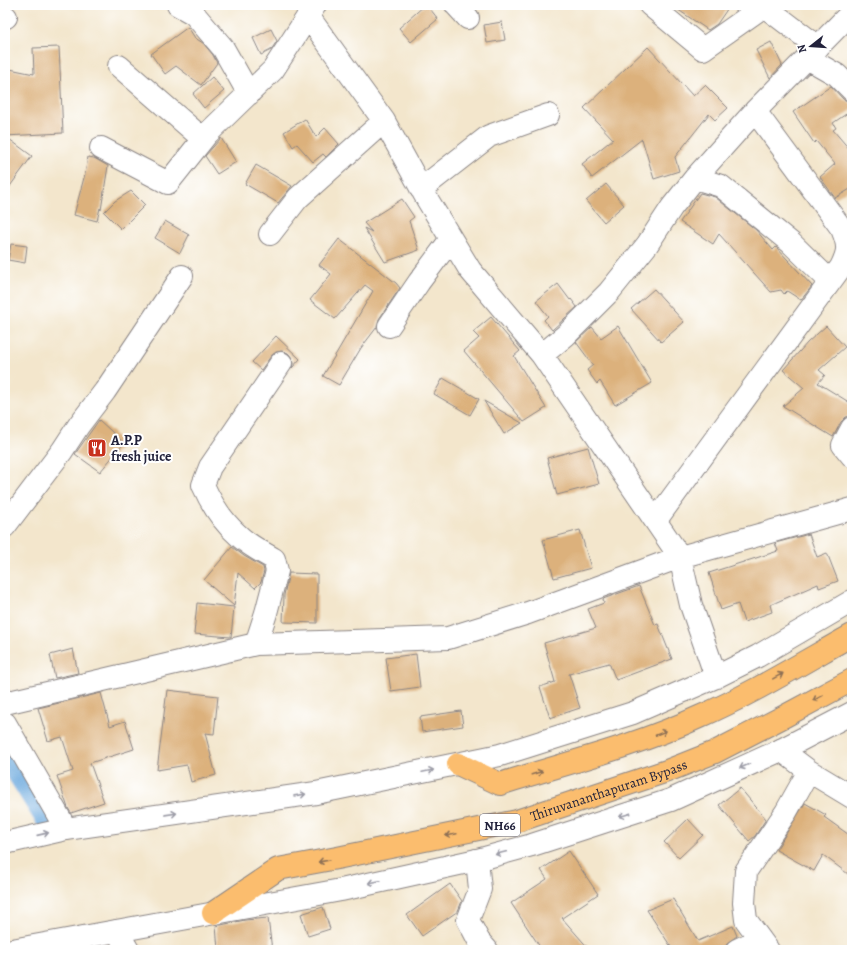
<svg xmlns="http://www.w3.org/2000/svg" width="857" height="955" font-family="Alegreya,serif">
  <style>
    .lines { fill: none; stroke-linecap: round; stroke-linejoin: round }
    .canal { stroke: #6ba8dd; stroke-width: 22 }
    .building { fill: #dcb17b }
    .minor-casing { stroke: #8a8484; stroke-width: 24 }
    .tertiary-casing { stroke: #8a8484; stroke-width: 24 }
    .trunk-casing { stroke: #8a8484; stroke-width: 24 }
    .minor { stroke: #fff; stroke-width: 22 }
    .tertiary { stroke: #fff; stroke-width: 22 }
    .trunk { stroke: #fbbd6e; stroke-width: 22 }
    .oneway { stroke: #8e7054 }
    .oneway2 { stroke: #9c9ca7 }
    .labels { text-anchor: middle; dominant-baseline: central; stroke-width: 4; stroke-linejoin: round; paint-order: stroke }
    .shield { fill: #fff; stroke: #646476; stroke-width: 1 }
    .shield-label { font-size: 13px; font-weight: bold; fill: #22223b }
    .poi-label { font-size: 14px; font-weight: bold; fill: #22223b; stroke: #fff; text-anchor: start }
    .street-label { font-size: 14px; fill: #22223b; stroke: #fff }
  </style>
  <rect width="100%" height="100%" fill="#fff"/>
  <filter id="ink" filterUnits="userSpaceOnUse"><feTurbulence type="fractalNoise" baseFrequency=".025" numOctaves="2"/><feDisplacementMap in="SourceGraphic" scale="8" xChannelSelector="R" yChannelSelector="G"/><feConvolveMatrix kernelMatrix="1 2 1 2 8 2 1 2 1" color-interpolation-filters="sRGB"/></filter>
  <filter id="wash" filterUnits="userSpaceOnUse"><feTurbulence type="fractalNoise" baseFrequency=".012" numOctaves="4" result="noise"/><feDisplacementMap in="SourceGraphic" scale="16" xChannelSelector="R" yChannelSelector="G"/><feGaussianBlur stdDeviation="0.9" result="paint"/><feColorMatrix in="noise" values="0 0 0 0 0 0 0 0 0 0 0 0 0 0 0 0 0 1.4 0 .05"/><feComposite in="paint" operator="in"/></filter>
  <g filter="url(#wash)">
    <rect width="100%" height="100%" fill="#f3e6cc"/>
    <g class="lines">
      <path class="canal" d="M5 753 48 822"/>
    </g>
    <g id="blocks">
      <path class="building" d="M425 5H427L438 19 411 42 399 28Z
        M671 5H730L717 24 708 30Z
        M502 22 505 40 487 43 484 25Z
        M188 27 195 38 203 43 213 55 217 63 201 85 176 66 165 74 151 54Z
        M271 29 277 41 271 50 261 55 253 38Z
        M771 42 782 65 770 78 756 50Z
        M59 47 63 133 5 136V68L34 74 33 48Z
        M648 47 693 96 705 85 728 108 715 120 709 114 675 157 679 171 654 179 642 139 592 178 582 164 613 139 584 108Z
        M212 77 224 91 204 108 193 94Z
        M831 86 843 99 850 102 852 106V110L833 123 836 128 833 130 851 151 852 150V188L835 198 820 177 835 164 816 141 814 143 793 112Z
        M305 119 316 137 325 128 339 144 326 157 323 154 313 162 297 144 293 147 284 132Z
        M5 136 32 156 5 193Z
        M221 138 236 162 217 174 205 156Z
        M88 157 94 158 108 166 101 210 100 208 97 221 74 215 85 174Z
        M256 165 292 186 278 203 245 184Z
        M606 184 624 205 604 222 586 201Z
        M131 191 145 205 121 229 104 212 115 201Z
        M700 193 715 197 756 230 773 250 776 247 812 286 801 300 787 291 784 294 781 290 771 292 719 234 713 244 680 222Z
        M402 199 414 217 409 221 419 250 385 262 364 228 372 232 364 223Z
        M165 221 189 235 180 253 155 238Z
        M339 239 396 283 400 288 379 319 377 327 361 348 339 385 323 376 373 291 365 285 335 319 310 300 331 274 319 265Z
        M11 244 27 246 25 263 8 260Z
        M558 284 570 300 571 299 577 307 552 330 544 320 548 316 536 301Z
        M654 289 684 322 661 342 631 309Z
        M491 317 520 351 514 356 546 408 524 422 464 351 479 338 473 332Z
        M618 326 652 383 615 405 600 381 597 384 587 370 593 365 576 342 592 327 601 338Z
        M826 326 845 347 819 370 825 375 818 383 852 404V416L846 417 841 422 833 437 783 406 804 388 783 370 808 342Z
        M276 336 300 359 292 368 293 364 292 358 288 353 282 351 276 352 271 356 261 370 252 362Z
        M443 378 479 399 470 415 434 394Z
        M484 401 522 423 504 434Z
        M99 420 124 443 100 472 75 454Z
        M588 447 599 484 557 495 547 458Z
        M580 530 591 568 554 578 543 540Z
        M809 534 817 557 827 553 838 581 819 588 818 584 770 605 772 612 744 622 738 604 721 610 709 573 778 551 775 543Z
        M232 547 244 556 263 567 264 571 261 582 255 588 238 573 234 606 204 580Z
        M289 573 317 574V623L283 622 284 595Z
        M639 586 655 625 658 624 672 659 616 680 609 663 569 674 580 708 550 718 540 687 555 682 544 643 596 628 588 609 604 603 603 599Z
        M197 603 234 607 231 637 194 634Z
        M73 649 78 673 55 678 50 655Z
        M416 654 420 687 391 691 386 658Z
        M167 690 218 696 214 734 205 733 216 775 191 782 187 765 157 770Z
        M101 693 110 726 125 721 134 749 90 763 104 802 71 813 68 808 57 776 73 771 62 737 48 741 38 708Z
        M461 711 463 726 422 732 420 717Z
        M740 788 766 819 755 836 749 841 719 805Z
        M805 803 826 815 824 817 852 837V877L823 855 814 871 776 850Z
        M688 819 703 835 679 858 664 842Z
        M569 851 598 894 562 918 590 950H542L511 903 547 879 541 870Z
        M450 884 462 901 458 911 422 936 407 915Z
        M673 899 698 941 733 926 737 936 727 943 725 950H673L647 910Z
        M323 907 330 929 308 936 301 914Z
        M268 918 272 950H218L216 926 245 920Z"/>
    </g>
  </g>
  <g filter="url(#ink)">
    <use href="#blocks" fill-opacity="0" stroke="#8a8484" stroke-width="1"/>
    <g class="lines">
      <defs>
        <path id="minor" d="M178 5 194 14 223 48 249 94
          M315 5 308 16 384 121 427 199 470 270 542 355 680 557 691 605 716 677
          M456 5 468 18
          M650 5 703 49 764 6 818 47
          M5 17H6
          M807 58 837 75 852 90
          M119 66 203 139
          M101 148 168 183 207 134 273 70 308 16
          M695 178 721 186 791 243 830 281
          M421 189 489 136 548 115
          M270 234 298 198 384 121
          M389 326 419 282 451 239
          M542 355 566 335 609 292 647 245 672 207 695 178 755 111 852 12
          M852 428 843 445 852 456
          M656 520 841 267C849 251 849 246 842 229L755 111
          M5 526 62 451 79 425 105 391 182 276
          M256 644 266 613 277 571 274 559C262 552 248 545 238 535 222 521 211 503 203 485L210 467 281 363
          M5 703 256 644 448 638 528 613 680 557 852 509
          M5 723 66 829
          M781 750 809 771 852 797
          M477 860 480 889 468 920 479 941 487 950
          M117 931 128 950
          M737 950 760 939
          M768 950 746 920 744 903 746 871 786 812 809 771"/>
        <path id="tertiary" d="M5 843 66 829 316 793 500 755 633 713 716 677 758 656 852 601
          M12 950 341 890 477 860 532 845 671 800 781 750 852 713"/>
        <g id="trunk">
          <path d="M458 764 500 784C567 763 636 746 699 717 752 694 802 663 852 635"/>
          <path id="s1" d="M213 913 278 869 337 858 517 821 667 771 715 752 785 716 852 680"/>
        </g>
      </defs>
      <use href="#minor" class="minor-casing"/>
      <use href="#tertiary" class="tertiary-casing"/>
      <use href="#trunk" class="trunk-casing"/>
      <use href="#minor" class="minor"/>
      <use href="#tertiary" class="tertiary"/>
      <use href="#trunk" class="trunk"/>
    </g>
    <defs><path id="oneway-shaft" d="M-6 0H5M1.5-3L5.5 0L1.5 3" fill="none" stroke-width="1.6" stroke-linecap="round" stroke-linejoin="round"/></defs>
    <g class="oneway">
      <use href="#oneway-shaft" transform="translate(778 676) rotate(-29)"/>
      <use href="#oneway-shaft" transform="translate(818 698) rotate(152)"/>
      <use href="#oneway-shaft" transform="translate(661 733) rotate(-22)"/>
      <use href="#oneway-shaft" transform="translate(537 773) rotate(-17)"/>
      <use href="#oneway-shaft" transform="translate(451 835) rotate(168)"/>
      <use href="#oneway-shaft" transform="translate(324 861) rotate(170)"/>
    </g>
    <g class="oneway2">
      <use href="#oneway-shaft" transform="translate(745 766) rotate(156)"/>
      <use href="#oneway-shaft" transform="translate(428 771) rotate(-12)"/>
      <use href="#oneway-shaft" transform="translate(300 795) rotate(-8)"/>
      <use href="#oneway-shaft" transform="translate(171 814) rotate(-8)"/>
      <use href="#oneway-shaft" transform="translate(625 815) rotate(162)"/>
      <use href="#oneway-shaft" transform="translate(43 834) rotate(-13)"/>
      <use href="#oneway-shaft" transform="translate(501 853) rotate(165)"/>
      <use href="#oneway-shaft" transform="translate(374 882) rotate(168)"/>
    </g>
  </g>
  <defs>
    <symbol id="restaurant-square" viewBox="-11 -11 22 22"><rect x="-9" y="-9" width="18" height="18" rx="4" fill="#c8321e" stroke="#fff"/><path d="M-5-6h1v4h1v-4h1v4h1v-4h1v5L-1.5 .5V6h-2V.5L-5-1ZM5-6V6H3V1.5H1.5Q1.5-4 5-6Z" fill="#fff"/></symbol>
  </defs>
  <g fill-rule="evenodd">
    <use href="#restaurant-square" x="86" y="437" width="22" height="22"/>
  </g>
  <g class="labels">
    <rect class="shield" x="480" y="814" width="40" height="22" rx="3"/>
    <g class="shield-label">
      <text x="500" y="825">NH66</text>
    </g>
    <g class="poi-label">
      <text x="111" y="440">A.P.P<tspan x="111" dy="16">fresh juice</tspan></text>
    </g>
    <g class="street-label">
      <text stroke="none"><textPath href="#s1" startOffset="419">Thiruvananthapuram Bypass</textPath></text>
    </g>
  </g>
  <rect width="857" height="955" fill="none" stroke="#fff" stroke-width="20"/>
  <g transform="translate(811 46) rotate(253)" stroke="#ffffff" stroke-width="3" paint-order="stroke">
  <path d="M0-3L7 15L0 10L-7 15Z" fill="#22223b"/>
  <text y="-6" font-size="11" font-weight="bold" text-anchor="middle" fill="#22223b">N</text>
  </g>
</svg>
